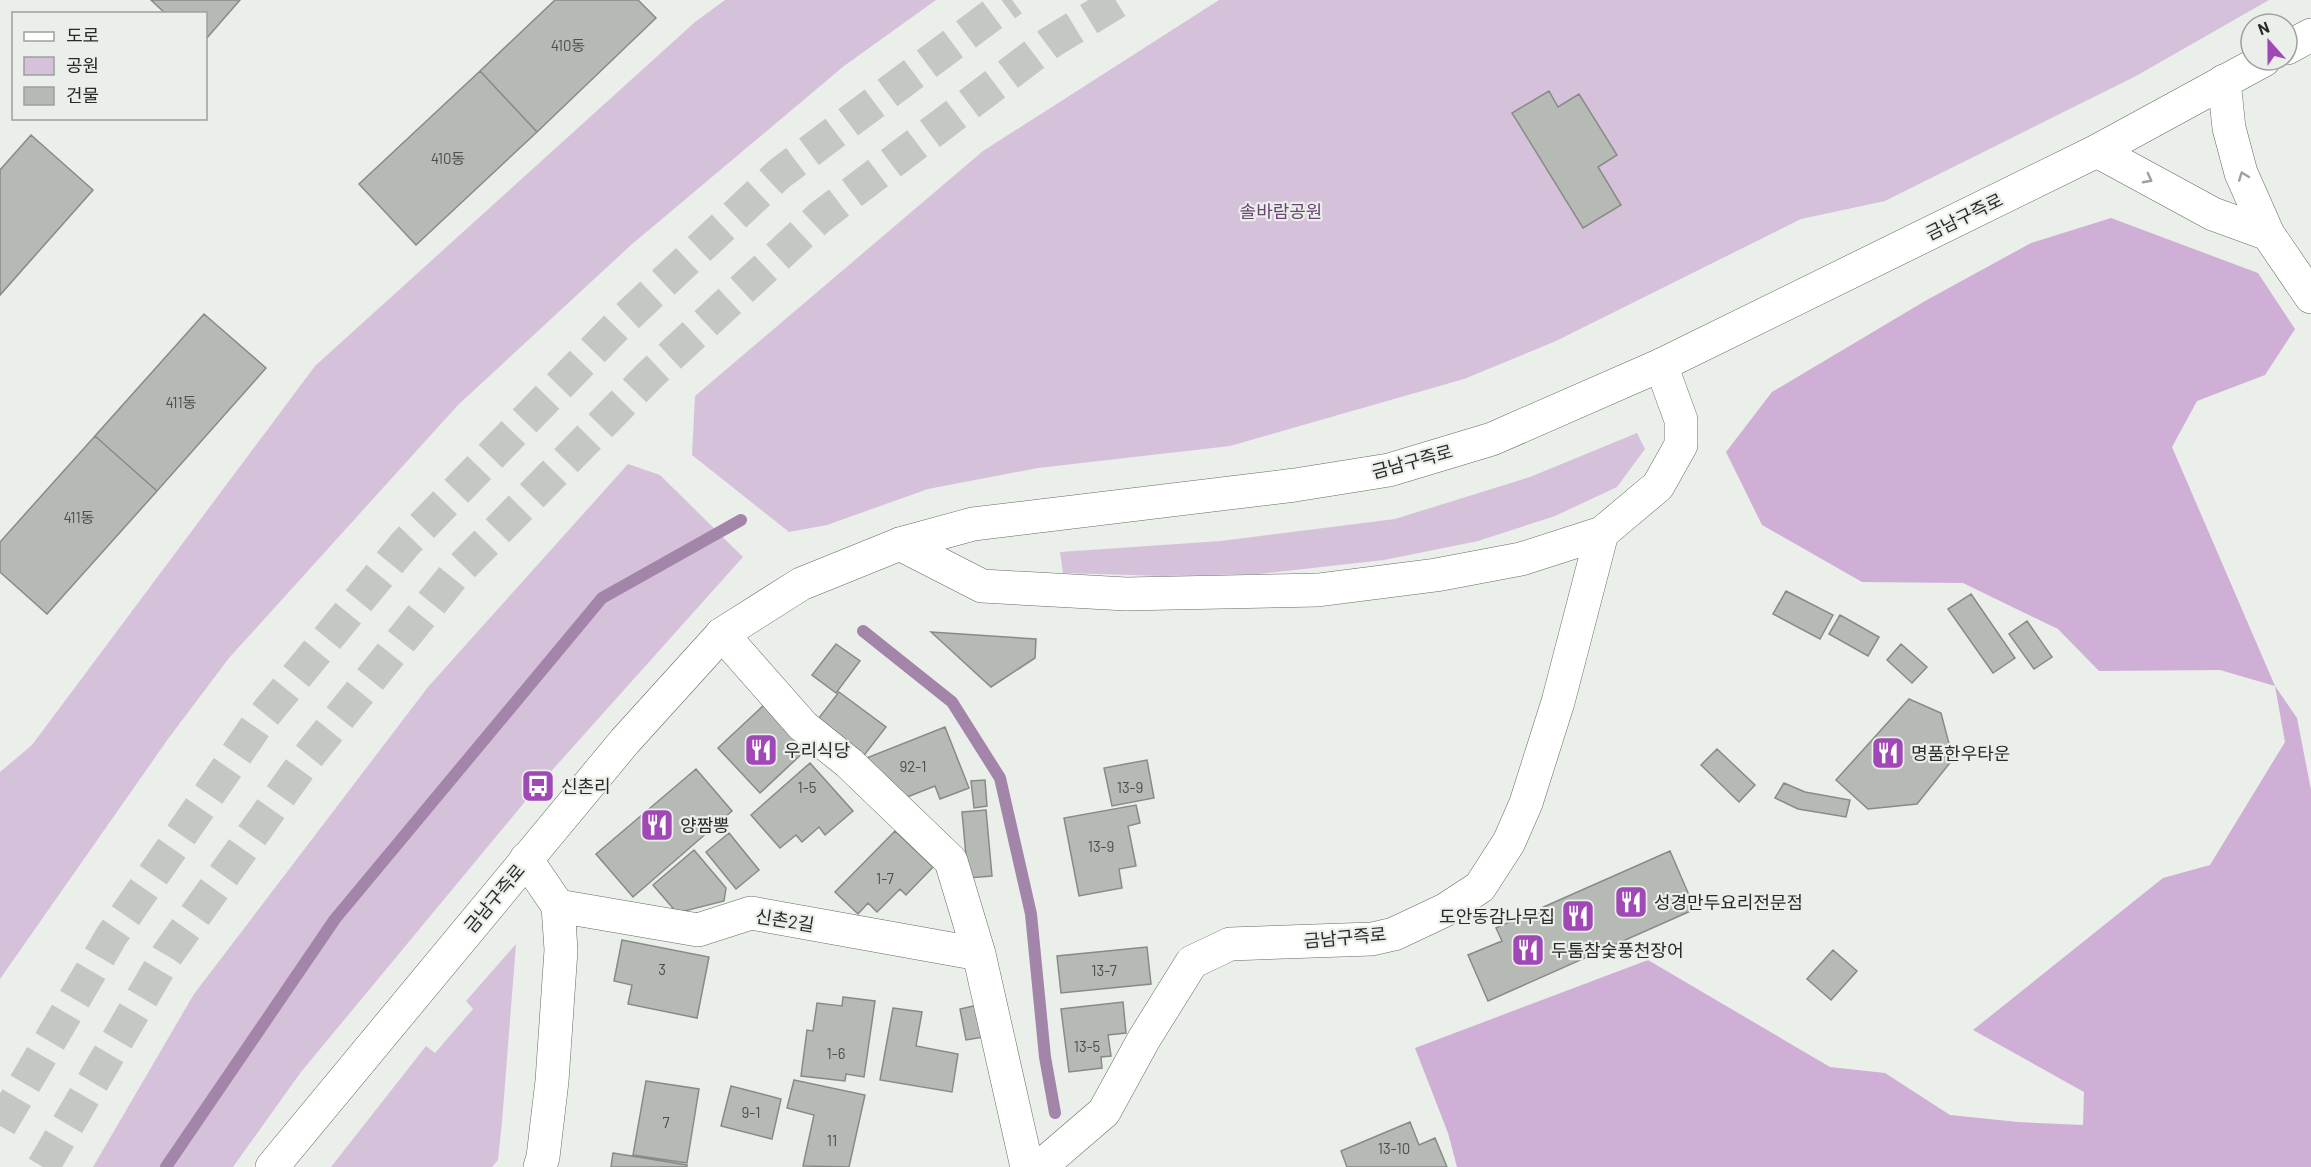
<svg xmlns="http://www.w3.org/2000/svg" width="2311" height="1167" font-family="Barlow,'Noto Sans KR',sans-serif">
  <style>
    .green { fill: #d6c1db }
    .forest { fill: #cfafd6 }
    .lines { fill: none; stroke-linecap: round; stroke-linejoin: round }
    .stream { stroke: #a385aa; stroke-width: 12 }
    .building { fill: #b6bab4; stroke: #878b86; stroke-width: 1.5 }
    .highway-tunnel { stroke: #c3c8c2; stroke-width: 33; stroke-dasharray: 33 16; stroke-linecap: butt }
    .minor-casing { stroke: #666a64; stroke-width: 34 }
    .major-casing { stroke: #666a64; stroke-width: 34 }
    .minor { stroke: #fff; stroke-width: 33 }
    .major { stroke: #fff; stroke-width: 33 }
    .oneway { stroke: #9f9f9e }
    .labels { text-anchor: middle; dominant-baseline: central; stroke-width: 4.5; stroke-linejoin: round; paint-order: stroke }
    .number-label { font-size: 15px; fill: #4c4e4b }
    .park-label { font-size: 18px; fill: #6d4477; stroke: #eaefe9 }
    .street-label { font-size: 18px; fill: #292a28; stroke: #eaefe9 }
    .poi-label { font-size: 18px; fill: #292a28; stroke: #eaefe9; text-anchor: start }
  </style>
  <rect width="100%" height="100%" fill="#eaefe9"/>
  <path class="green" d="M725 0H936L844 66 631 245 458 405 229 658 168 739 0 979V772L32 745 315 366 695 22Z
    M1219 0H2269L2136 76 1885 201 1801 219 1556 341 1464 379 1230 446 1038 468 928 489 827 525 789 532 692 455 695 396 983 151Z
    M1637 433 1645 449 1617 487 1555 516 1478 541 1384 560 1258 574 1164 576 1063 573 1060 552 1221 541 1395 519 1530 477Z
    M628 464 660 475 743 557 538 786 301 1072 233 1167H93L194 994 428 687Z
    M516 944 502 1122 498 1160 492 1167H331L426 1046 435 1053 473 1009 466 1001Z"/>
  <path class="forest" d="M2111 218 2258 273 2295 329 2265 375 2197 401 2172 447 2275 686 2297 718 2311 790V1167H1457L1448 1133 1415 1048 1648 960 1830 1067 1885 1073 1950 1115 2018 1122 2083 1125 2084 1092 1973 1030 2163 878 2210 865 2285 742 2275 686 2220 670 2099 671 2058 629 1963 583 1862 582 1762 525 1726 452 1772 392 1925 301 2031 243Z"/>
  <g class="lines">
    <path class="stream" d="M863 631 952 702 1000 778 1031 914 1045 1057 1055 1113
      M166 1167 335 919 602 598 741 520"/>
  </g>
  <path class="building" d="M151 0H240L206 39V14H166Z
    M555 0H638L656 18 537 132 480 71Z
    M480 71 537 132 416 245 359 184Z
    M1549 91 1558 107 1579 94 1617 155 1598 167 1621 205 1583 228 1512 113Z
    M31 135 93 190 0 295V170Z
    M204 314 266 368 157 491 95 436Z
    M95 436 157 491 47 614 0 572V542Z
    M1786 591 1833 615 1820 639 1773 614Z
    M1971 594 2015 658 1993 673 1948 609Z
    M1840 615 1879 637 1868 656 1829 634Z
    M2027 621 2052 657 2034 669 2009 634Z
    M931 632 1036 639 1035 658 991 687Z
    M836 644 860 661 836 693 812 675Z
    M1901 644 1927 667 1912 683 1887 660Z
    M839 692 886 727 862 758 815 723Z
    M1909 699 1941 713 1953 759 1917 804 1868 809 1836 780Z
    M764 705 806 750 760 793 718 748Z
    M945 727 969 788 940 799 935 786 897 801 864 759Z
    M1717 749 1755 785 1739 802 1701 765Z
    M1147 760 1154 798 1112 806 1104 768Z
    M810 763 853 811 825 835 819 827 802 842 796 835 780 848 751 815Z
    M696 769 732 811 633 897 596 854Z
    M985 780 987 806 974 808 971 781Z
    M1784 783 1805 792 1850 800 1846 817 1798 809 1775 798Z
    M1136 805 1140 823 1128 826 1136 866 1119 869 1122 888 1079 896 1064 818Z
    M986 810 992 876 968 878 962 812Z
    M895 831 933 867 906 895 900 889 877 912 868 903 858 914 835 892Z
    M729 833 759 870 736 889 706 852Z
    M694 850 726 888 724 901 677 913 653 885Z
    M1670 851 1695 909 1488 1001 1468 955 1502 941 1496 928Z
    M622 940 709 957 697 1018 628 1004 632 985 614 981Z
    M1147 947 1151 984 1061 993 1057 956Z
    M1833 950 1857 971 1831 1000 1807 979Z
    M843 997 875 1001 864 1077 846 1074 845 1081 801 1076 807 1030 813 1031 817 1003 842 1006Z
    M1123 1002 1126 1033 1108 1035 1111 1056 1101 1057 1102 1068 1069 1072 1061 1009Z
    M978 1005 984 1037 966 1040 960 1009Z
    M893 1008 922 1012 916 1046 958 1054 952 1092 880 1080Z
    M794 1080 865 1095 849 1167 803 1166 814 1115 787 1108Z
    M646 1081 699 1089 687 1163 633 1155Z
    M731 1086 781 1099 772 1139 721 1126Z
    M1410 1122 1419 1145 1435 1138 1447 1167H1347L1341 1151Z
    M613 1153 687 1165V1167H611Z"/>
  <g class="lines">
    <path class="highway-tunnel" d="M0 1126 112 935 258 723 405 544 616 327 779 174 1012 0
      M43 1167 167 955 307 758 454 575 650 375 820 217 1051 42 1120 0"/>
    <defs>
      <path id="minor" d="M2097 151 2213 214 2268 234 2241 173 2229 128 2224 81
        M2268 234 2311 297
        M900 544 982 586 1126 594 1318 590 1436 575 1521 559 1602 533
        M722 634 803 726 849 763 951 861 979 954 1027 1167
        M526 859 558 906 561 950 552 1081 543 1157 540 1167
        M558 906 698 930 751 913 979 954
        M1040 1167 1104 1112 1144 1039 1192 962 1230 944 1372 939 1394 934 1445 910 1480 887 1509 842 1526 803 1558 702 1602 533 1658 486 1681 445V420L1661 365"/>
      <path id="major" d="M2287 48 2311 35
        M272 1167 625 741 722 634 801 584 900 544 973 524 1295 485 1389 470 1492 439 1661 365 2097 151 2264 60"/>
    </defs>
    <use href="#minor" class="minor-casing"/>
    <use href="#major" class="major-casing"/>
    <use href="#minor" class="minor"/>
    <use href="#major" class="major"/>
  </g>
  <defs><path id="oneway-chevron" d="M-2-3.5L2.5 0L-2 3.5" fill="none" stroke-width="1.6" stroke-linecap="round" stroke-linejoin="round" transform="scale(1.5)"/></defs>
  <g class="oneway">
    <use href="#oneway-chevron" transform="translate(2243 176) rotate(-111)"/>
    <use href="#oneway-chevron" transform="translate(2148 179) rotate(28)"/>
  </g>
  <defs>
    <symbol id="restaurant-square" viewBox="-11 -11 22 22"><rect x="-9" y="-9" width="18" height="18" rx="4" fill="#a048b5" stroke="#eaefe9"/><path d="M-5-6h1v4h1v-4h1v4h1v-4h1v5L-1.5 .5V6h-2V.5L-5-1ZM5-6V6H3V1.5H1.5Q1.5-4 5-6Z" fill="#fff"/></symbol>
    <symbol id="bus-square" viewBox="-11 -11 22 22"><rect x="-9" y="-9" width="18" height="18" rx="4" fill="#a048b5" stroke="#eaefe9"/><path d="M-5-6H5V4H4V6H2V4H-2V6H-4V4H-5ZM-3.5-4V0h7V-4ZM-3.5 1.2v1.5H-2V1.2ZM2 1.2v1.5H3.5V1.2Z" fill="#fff"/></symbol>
  </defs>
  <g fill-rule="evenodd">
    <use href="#restaurant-square" x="742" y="731" width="38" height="38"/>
    <use href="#restaurant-square" x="1869" y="734" width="38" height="38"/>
    <use href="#bus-square" x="519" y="767" width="38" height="38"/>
    <use href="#restaurant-square" x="638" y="806" width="38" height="38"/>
    <use href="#restaurant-square" x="1612" y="883" width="38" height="38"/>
    <use href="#restaurant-square" x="1559" y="897" width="38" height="38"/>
    <use href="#restaurant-square" x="1509" y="931" width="38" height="38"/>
  </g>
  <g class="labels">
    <g class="number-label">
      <text x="568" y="45">410동</text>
      <text x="448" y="158">410동</text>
      <text x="181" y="402">411동</text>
      <text x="79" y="517">411동</text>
      <text x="913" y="766">92-1</text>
      <text x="807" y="787">1-5</text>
      <text x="1130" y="787">13-9</text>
      <text x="1101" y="846">13-9</text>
      <text x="885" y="878">1-7</text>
      <text x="662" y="969">3</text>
      <text x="1104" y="970">13-7</text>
      <text x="1087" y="1046">13-5</text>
      <text x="836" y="1053">1-6</text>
      <text x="751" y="1112">9-1</text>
      <text x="666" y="1122">7</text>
      <text x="832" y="1140">11</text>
      <text x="1394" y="1148">13-10</text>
    </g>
    <g class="park-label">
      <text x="1281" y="211">솔바람공원</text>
    </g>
    <g class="street-label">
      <text transform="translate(1964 216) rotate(-26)">금남구즉로</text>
      <text transform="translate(1412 461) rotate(-15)">금남구즉로</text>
      <text transform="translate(494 898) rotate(-50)">금남구즉로</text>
      <text transform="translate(785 920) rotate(9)">신촌2길</text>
      <text transform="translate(1345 937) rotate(-5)">금남구즉로</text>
    </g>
    <g class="poi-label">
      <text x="784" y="750">우리식당</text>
      <text x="1911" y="753">명품한우타운</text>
      <text x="561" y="786">신촌리</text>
      <text x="680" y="825">양짬뽕</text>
      <text x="1654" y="902">성경만두요리전문점</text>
      <text x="1555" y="916" text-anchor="end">도안동감나무집</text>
      <text x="1551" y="950">두툼참숯풍천장어</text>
    </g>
  </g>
  <rect x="12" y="12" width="195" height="108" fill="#eaefe9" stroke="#9da09c" stroke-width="1.5"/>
  <rect x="24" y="32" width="30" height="9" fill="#ffffff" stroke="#9da09c" stroke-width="1.5"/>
  <text x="66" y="42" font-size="18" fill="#292a28">도로</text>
  <rect x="24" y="57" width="30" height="18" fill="#d6c1db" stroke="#9da09c" stroke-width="1.5"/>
  <text x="66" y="72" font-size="18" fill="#292a28">공원</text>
  <rect x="24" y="87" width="30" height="18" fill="#b6bab4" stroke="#9da09c" stroke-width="1.5"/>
  <text x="66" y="102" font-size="18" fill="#292a28">건물</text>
  <g transform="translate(2269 42) rotate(339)"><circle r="28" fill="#eaefe9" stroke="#9da09c" stroke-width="1.5"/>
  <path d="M0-4.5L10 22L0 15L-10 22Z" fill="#a048b5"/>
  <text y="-9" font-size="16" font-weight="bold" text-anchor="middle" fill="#292a28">N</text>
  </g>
</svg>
